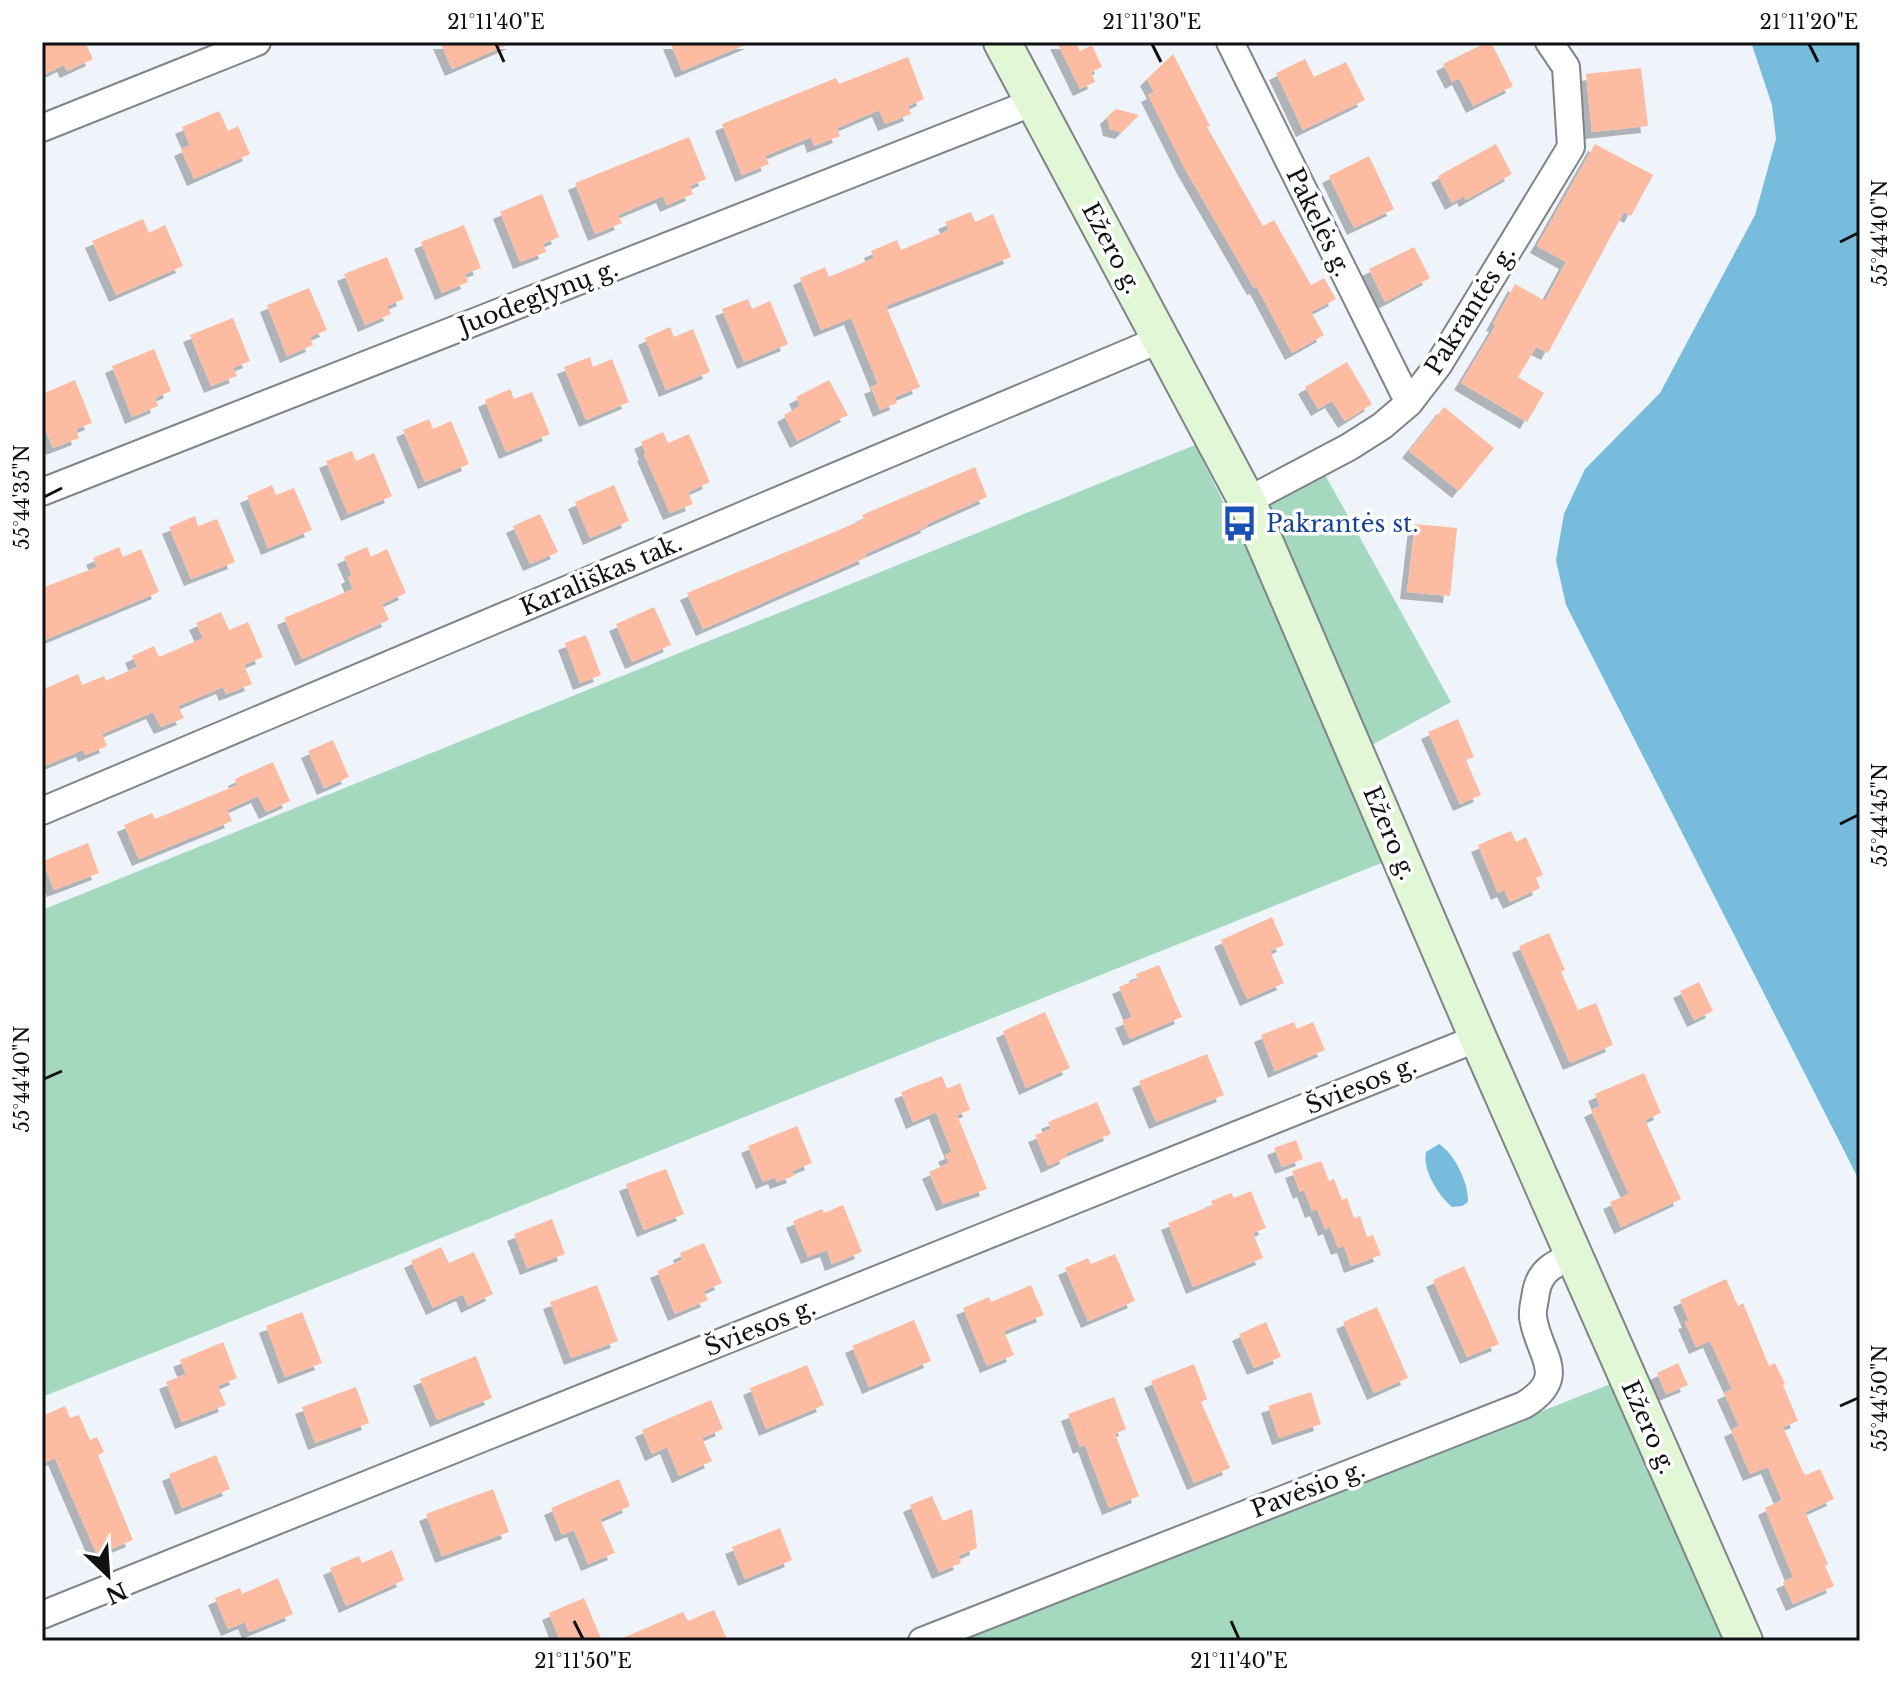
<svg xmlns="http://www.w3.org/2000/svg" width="1902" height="1683" font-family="'Libre Baskerville',serif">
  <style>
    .green { fill: #a4d9c0 }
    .water { fill: #77bcdc }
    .building { fill: #fdbca1; filter: url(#shadow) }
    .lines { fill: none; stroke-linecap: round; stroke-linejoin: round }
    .minor-casing { stroke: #7f8489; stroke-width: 30 }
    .secondary-casing { stroke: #7f8489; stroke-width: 40 }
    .minor { stroke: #fff; stroke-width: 26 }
    .secondary { stroke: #e1f7d6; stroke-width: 36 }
    .ticks { fill: none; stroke: #0e1012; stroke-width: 3 }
    .labels { text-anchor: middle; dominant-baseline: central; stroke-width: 7; stroke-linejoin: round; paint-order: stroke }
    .street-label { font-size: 24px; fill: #0e1012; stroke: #fff }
    .transit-label { font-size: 24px; fill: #164399; stroke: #fff; text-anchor: start }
    .neatline { fill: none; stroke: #0e1012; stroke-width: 3 }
    .ticks-label { font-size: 20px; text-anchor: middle; fill: #0e1012 }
  </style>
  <defs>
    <filter id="shadow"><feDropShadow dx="-7" dy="7" stdDeviation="0" flood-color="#0004"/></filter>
  </defs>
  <rect width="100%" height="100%" fill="#eff4fb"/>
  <path class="green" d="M1195 445 1276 608 1384 862 42 1397V910Z
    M1323 471 1451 702 1370 746 1269 504Z
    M1613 1383 1723 1641H962Z"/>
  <path class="water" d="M1751 42H1860V1182L1566 605 1556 560 1564 514 1585 469 1660 393 1755 215 1776 139 1772 105Z
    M1439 1144C1454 1153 1469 1183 1468 1202L1462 1206 1452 1207C1439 1196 1422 1170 1426 1152Z"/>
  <path class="building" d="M42 42H85L93 59 67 71 64 65 42 76Z
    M440 42H514L452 69Z
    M670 42H752L682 71Z
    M1057 42H1076L1080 51 1092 45 1102 67 1091 72 1095 82 1080 89Z
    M1487 42H1491L1513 86 1473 106 1459 78 1452 82 1443 64Z
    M1173 54 1210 126 1207 127 1263 226 1274 220 1311 285 1324 278 1336 299 1311 312 1324 335 1292 353 1257 287 1254 288 1184 167 1148 95 1154 92 1147 79Z
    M908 57 924 99 908 106 911 114 885 124 879 110 837 128 840 136 814 146 811 137 765 156 769 164 742 175 722 124 836 78 839 84Z
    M1305 59 1314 77 1346 62 1365 100 1303 130 1276 73Z
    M1641 68 1648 126 1592 132 1586 74Z
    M1116 109 1139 115 1122 132 1110 129 1107 117Z
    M219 111 228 131 238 126 250 154 194 179 181 149 190 145 182 127Z
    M689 137 706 179 690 186 693 194 667 205 663 196 618 215 622 223 595 234 575 183Z
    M1496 144 1512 174 1466 200 1464 196 1452 203 1438 176Z
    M1595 144 1653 175 1631 216 1624 212 1548 353 1536 347 1518 377 1544 393 1527 422 1461 383 1496 325 1493 324 1515 284 1545 301 1566 262 1537 246Z
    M1369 156 1394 209 1354 228 1329 176Z
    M542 194 559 237 543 244 546 252 520 262 500 212Z
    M971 212 975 222 993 214 1011 257 886 306 920 387 895 397 897 403 880 410 871 387 878 384 851 318 821 330 800 278 825 267 829 277 874 258 871 251 897 240 901 250 949 230 945 222Z
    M143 219 149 233 165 225 183 266 116 295 92 241Z
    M464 225 481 268 465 274 468 282 442 293 421 242Z
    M1414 247 1430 278 1385 302 1369 269Z
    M387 257 404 299 387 306 391 314 365 325 344 274Z
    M309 288 327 330 310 337 313 345 287 356 267 305Z
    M748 299 752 309 770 301 788 344 744 362 722 309Z
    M233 318 250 361 233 368 237 376 211 386 190 335Z
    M670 327 674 337 693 329 710 372 666 390 645 338Z
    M154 349 171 391 155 398 158 406 132 417 112 366Z
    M590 357 593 367 612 359 629 402 586 420 564 367Z
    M1347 362 1372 404 1345 421 1332 401 1318 409 1305 387Z
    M75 380 92 423 76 429 79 438 53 448 42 422V394Z
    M829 380 848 415 797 441 784 415 800 406 796 397Z
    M510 389 514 399 532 392 550 434 506 452 485 400Z
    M1444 407 1494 448 1459 491 1409 451Z
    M429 419 433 429 451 421 469 464 425 482 403 430Z
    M663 432 668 443 689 434 710 482 688 492 693 504 670 513 644 454 646 453 641 442Z
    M352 451 356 461 374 453 392 496 348 514 326 461Z
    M975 467 987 497 927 524 928 526 865 554 867 557 703 629 687 593 832 533 864 519 862 515Z
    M272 485 276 495 294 488 312 530 268 548 247 496Z
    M614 485 629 521 590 538 575 502Z
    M540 514 558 552 530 564 513 526Z
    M195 516 198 526 217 519 235 562 191 579 169 527Z
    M1415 524 1457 528 1450 596 1407 592Z
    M119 547 123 557 141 549 159 592 42 641V588L97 567 93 558Z
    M367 547 371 557 387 549 406 593 382 604 389 620 302 659 284 618 353 589 348 577 352 575 344 557Z
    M654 607 671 645 632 662 616 624Z
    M221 612 229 630 248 622 263 657 244 665 252 684 226 694 223 687 178 706 184 718 161 727 153 712 102 734 107 746 85 755 83 750 42 767V690L78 674 82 685 104 676 106 681 137 667 132 656 154 646 159 657 203 638 196 623Z
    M586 635 601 675 580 683 565 643Z
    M1458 719 1474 757 1466 760 1481 795 1460 804 1428 732Z
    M333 740 349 777 324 788 308 751Z
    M273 762 290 801 266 812 258 796 227 810 232 821 139 859 124 825 152 813 155 819 237 785 235 779Z
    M1511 831 1516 842 1526 837 1543 875 1536 878 1540 888 1510 902 1504 890 1498 893 1478 845Z
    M88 843 99 873 54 890 43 861Z
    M1272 917 1284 945 1270 951 1284 983 1247 999 1221 940Z
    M1549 933 1565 970 1561 972 1578 1010 1596 1003 1613 1045 1570 1063 1519 946Z
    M1159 965 1182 1017 1130 1039 1122 1021 1132 1017 1119 987 1138 979 1136 974Z
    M1699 982 1713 1011 1694 1020 1680 991Z
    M1045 1012 1070 1068 1026 1088 1003 1031Z
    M1294 1022 1297 1029 1313 1022 1325 1050 1275 1071 1261 1035Z
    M1207 1054 1224 1095 1156 1122 1139 1081Z
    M1644 1073 1661 1113 1645 1120 1681 1199 1621 1227 1610 1202 1629 1194 1591 1110 1600 1106 1595 1094Z
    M942 1076 947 1089 960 1083 970 1110 957 1115 987 1189 943 1204 929 1172 949 1163 945 1155 952 1152 936 1112 913 1122 901 1092Z
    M1097 1102 1111 1134 1066 1153 1067 1157 1048 1166 1035 1135 1051 1129 1048 1122Z
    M797 1126 812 1163 792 1171 794 1176 777 1182 775 1177 763 1182 748 1146Z
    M1296 1140 1303 1159 1282 1167 1274 1148Z
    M1321 1161 1329 1181 1334 1179 1342 1200 1347 1198 1354 1218 1360 1216 1367 1237 1373 1235 1381 1255 1351 1266 1344 1246 1338 1248 1330 1227 1325 1229 1317 1209 1312 1211 1304 1190 1300 1192 1292 1171Z
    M666 1169 684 1214 644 1230 626 1184Z
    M1251 1191 1266 1228 1253 1233 1263 1258 1193 1287 1168 1223 1213 1205 1211 1201 1231 1193 1234 1198Z
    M843 1205 862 1252 832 1264 827 1250 808 1257 793 1221 822 1209 824 1213Z
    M552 1219 565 1254 527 1268 514 1234Z
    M704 1243 722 1283 704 1291 708 1300 675 1314 657 1271 682 1260 680 1253Z
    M441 1247 449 1263 474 1252 493 1294 468 1306 463 1294 433 1308 411 1261Z
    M1115 1254 1135 1301 1088 1321 1065 1268 1088 1258 1091 1264Z
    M1464 1266 1499 1344 1467 1357 1433 1280Z
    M1726 1279 1738 1306 1743 1303 1769 1366 1775 1363 1785 1384 1783 1385 1798 1421 1783 1427 1803 1472 1806 1475 1820 1469 1834 1499 1805 1512 1828 1564 1825 1566 1834 1586 1793 1604 1783 1582 1793 1577 1765 1508 1782 1500 1768 1467 1750 1474 1731 1430 1739 1426 1724 1393 1732 1389 1710 1341 1696 1347 1685 1322 1689 1321 1680 1300Z
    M597 1285 618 1341 571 1358 550 1302Z
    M1031 1285 1044 1315 1004 1331 1014 1355 987 1366 963 1308 989 1297 991 1302Z
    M1377 1307 1408 1378 1374 1393 1343 1322Z
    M302 1312 322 1363 285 1377 266 1326Z
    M914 1320 931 1361 869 1387 852 1346Z
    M1266 1322 1281 1357 1254 1368 1239 1334Z
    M223 1342 237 1378 218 1386 226 1405 182 1422 166 1382 186 1374 180 1360Z
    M476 1356 492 1398 437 1420 420 1379Z
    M1678 1363 1688 1385 1666 1394 1657 1373Z
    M1194 1364 1207 1399 1201 1402 1230 1468 1194 1483 1151 1381Z
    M807 1365 824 1405 766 1429 750 1388Z
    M356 1387 369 1423 315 1443 302 1407Z
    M1311 1392 1321 1424 1279 1438 1268 1406Z
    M1114 1397 1126 1429 1115 1434 1139 1496 1109 1508 1085 1445 1080 1447 1068 1414Z
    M711 1400 723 1429 702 1438 712 1461 679 1476 667 1447 652 1454 642 1430Z
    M65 1406 70 1418 79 1415 90 1440 97 1437 104 1452 98 1455 133 1540 97 1555 55 1458 42 1464V1416Z
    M216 1455 230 1489 182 1508 169 1474Z
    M619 1479 630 1506 600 1519 615 1553 588 1564 574 1530 562 1535 551 1508Z
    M493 1489 509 1532 442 1556 426 1514Z
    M932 1496 943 1521 972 1509 977 1548 958 1556 961 1563 939 1572 910 1505Z
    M780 1528 792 1560 745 1579 732 1547Z
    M392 1550 404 1580 346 1606 330 1568 359 1556 362 1563Z
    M278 1578 293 1614 249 1632 245 1622 228 1629 215 1598 240 1588 242 1594Z
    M584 1598 602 1641H560L549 1613Z
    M714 1610 728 1641H616L683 1612 688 1621Z"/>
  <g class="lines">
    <defs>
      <path id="minor" d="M1230 42 1409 403
        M42 128 257 42
        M42 492 1034 102
        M1247 501 1349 447 1382 426 1409 403 1439 364 1571 147 1566 67 1549 42
        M42 811 1161 339
        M42 1615 1478 1038
        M922 1641 1524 1405C1571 1376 1538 1355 1533 1317 1532 1309 1535 1301 1536 1292 1540 1270 1554 1264 1574 1255"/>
      <path id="secondary" d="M1002 42 1247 501 1478 1038 1744 1641"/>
    </defs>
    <use href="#minor" class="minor-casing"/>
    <use href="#secondary" class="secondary-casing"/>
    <use href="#minor" class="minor"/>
    <use href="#secondary" class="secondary"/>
  </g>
  <path class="ticks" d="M496 44 504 62M1152 44 1161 62M1809 44 1818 62M1840 242 1858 233M44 497 62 488M1840 824 1858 815M44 1079 62 1071M1840 1406 1858 1398M574 1621 583 1639M1231 1621 1239 1639"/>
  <defs>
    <symbol id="bus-bare" viewBox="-9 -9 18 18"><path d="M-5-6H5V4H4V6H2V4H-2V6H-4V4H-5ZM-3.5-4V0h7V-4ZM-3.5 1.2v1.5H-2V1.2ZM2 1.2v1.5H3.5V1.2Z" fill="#1a4fb4" stroke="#fff" stroke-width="2.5" paint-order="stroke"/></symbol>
  </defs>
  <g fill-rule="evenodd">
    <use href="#bus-bare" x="1214" y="498" width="51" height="51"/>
  </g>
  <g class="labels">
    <g class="street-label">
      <text transform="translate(1319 222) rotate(64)">Pakelės g.</text>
      <text transform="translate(1112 248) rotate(62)">Ežero g.</text>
      <text transform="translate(538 297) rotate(-21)">Juodeglynų g.</text>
      <text transform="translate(1470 310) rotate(-58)">Pakrantės g.</text>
      <text transform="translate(601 575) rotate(-23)">Karališkas tak.</text>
      <text transform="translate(1390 833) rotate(67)">Ežero g.</text>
      <text transform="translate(1361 1085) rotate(-22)">Šviesos g.</text>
      <text transform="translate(760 1327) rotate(-22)">Šviesos g.</text>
      <text transform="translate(1649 1427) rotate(66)">Ežero g.</text>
      <text transform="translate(1308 1489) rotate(-21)">Pavėsio g.</text>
    </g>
    <g class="transit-label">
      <text x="1266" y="523">Pakrantės st.</text>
    </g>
  </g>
  <rect width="1902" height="1683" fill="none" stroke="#ffffff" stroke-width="88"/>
  <g transform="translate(108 1575) rotate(155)" stroke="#ffffff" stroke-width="6" paint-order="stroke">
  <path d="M0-6L14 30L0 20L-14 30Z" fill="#0e1012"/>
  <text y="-12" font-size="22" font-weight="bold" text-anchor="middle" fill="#0e1012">N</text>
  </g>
  <rect x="44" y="44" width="1814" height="1595" class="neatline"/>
  <g class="ticks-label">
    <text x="496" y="29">21°11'40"E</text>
    <text x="1152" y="29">21°11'30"E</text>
    <text x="1809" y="29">21°11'20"E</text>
    <text transform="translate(1880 233) rotate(-90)" y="7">55°44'40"N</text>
    <text transform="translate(22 497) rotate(-90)" y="7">55°44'35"N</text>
    <text transform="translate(1880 815) rotate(-90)" y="7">55°44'45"N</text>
    <text transform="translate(22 1079) rotate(-90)" y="7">55°44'40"N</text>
    <text transform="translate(1880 1398) rotate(-90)" y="7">55°44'50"N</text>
    <text x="583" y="1668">21°11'50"E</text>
    <text x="1239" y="1668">21°11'40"E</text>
  </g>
</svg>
